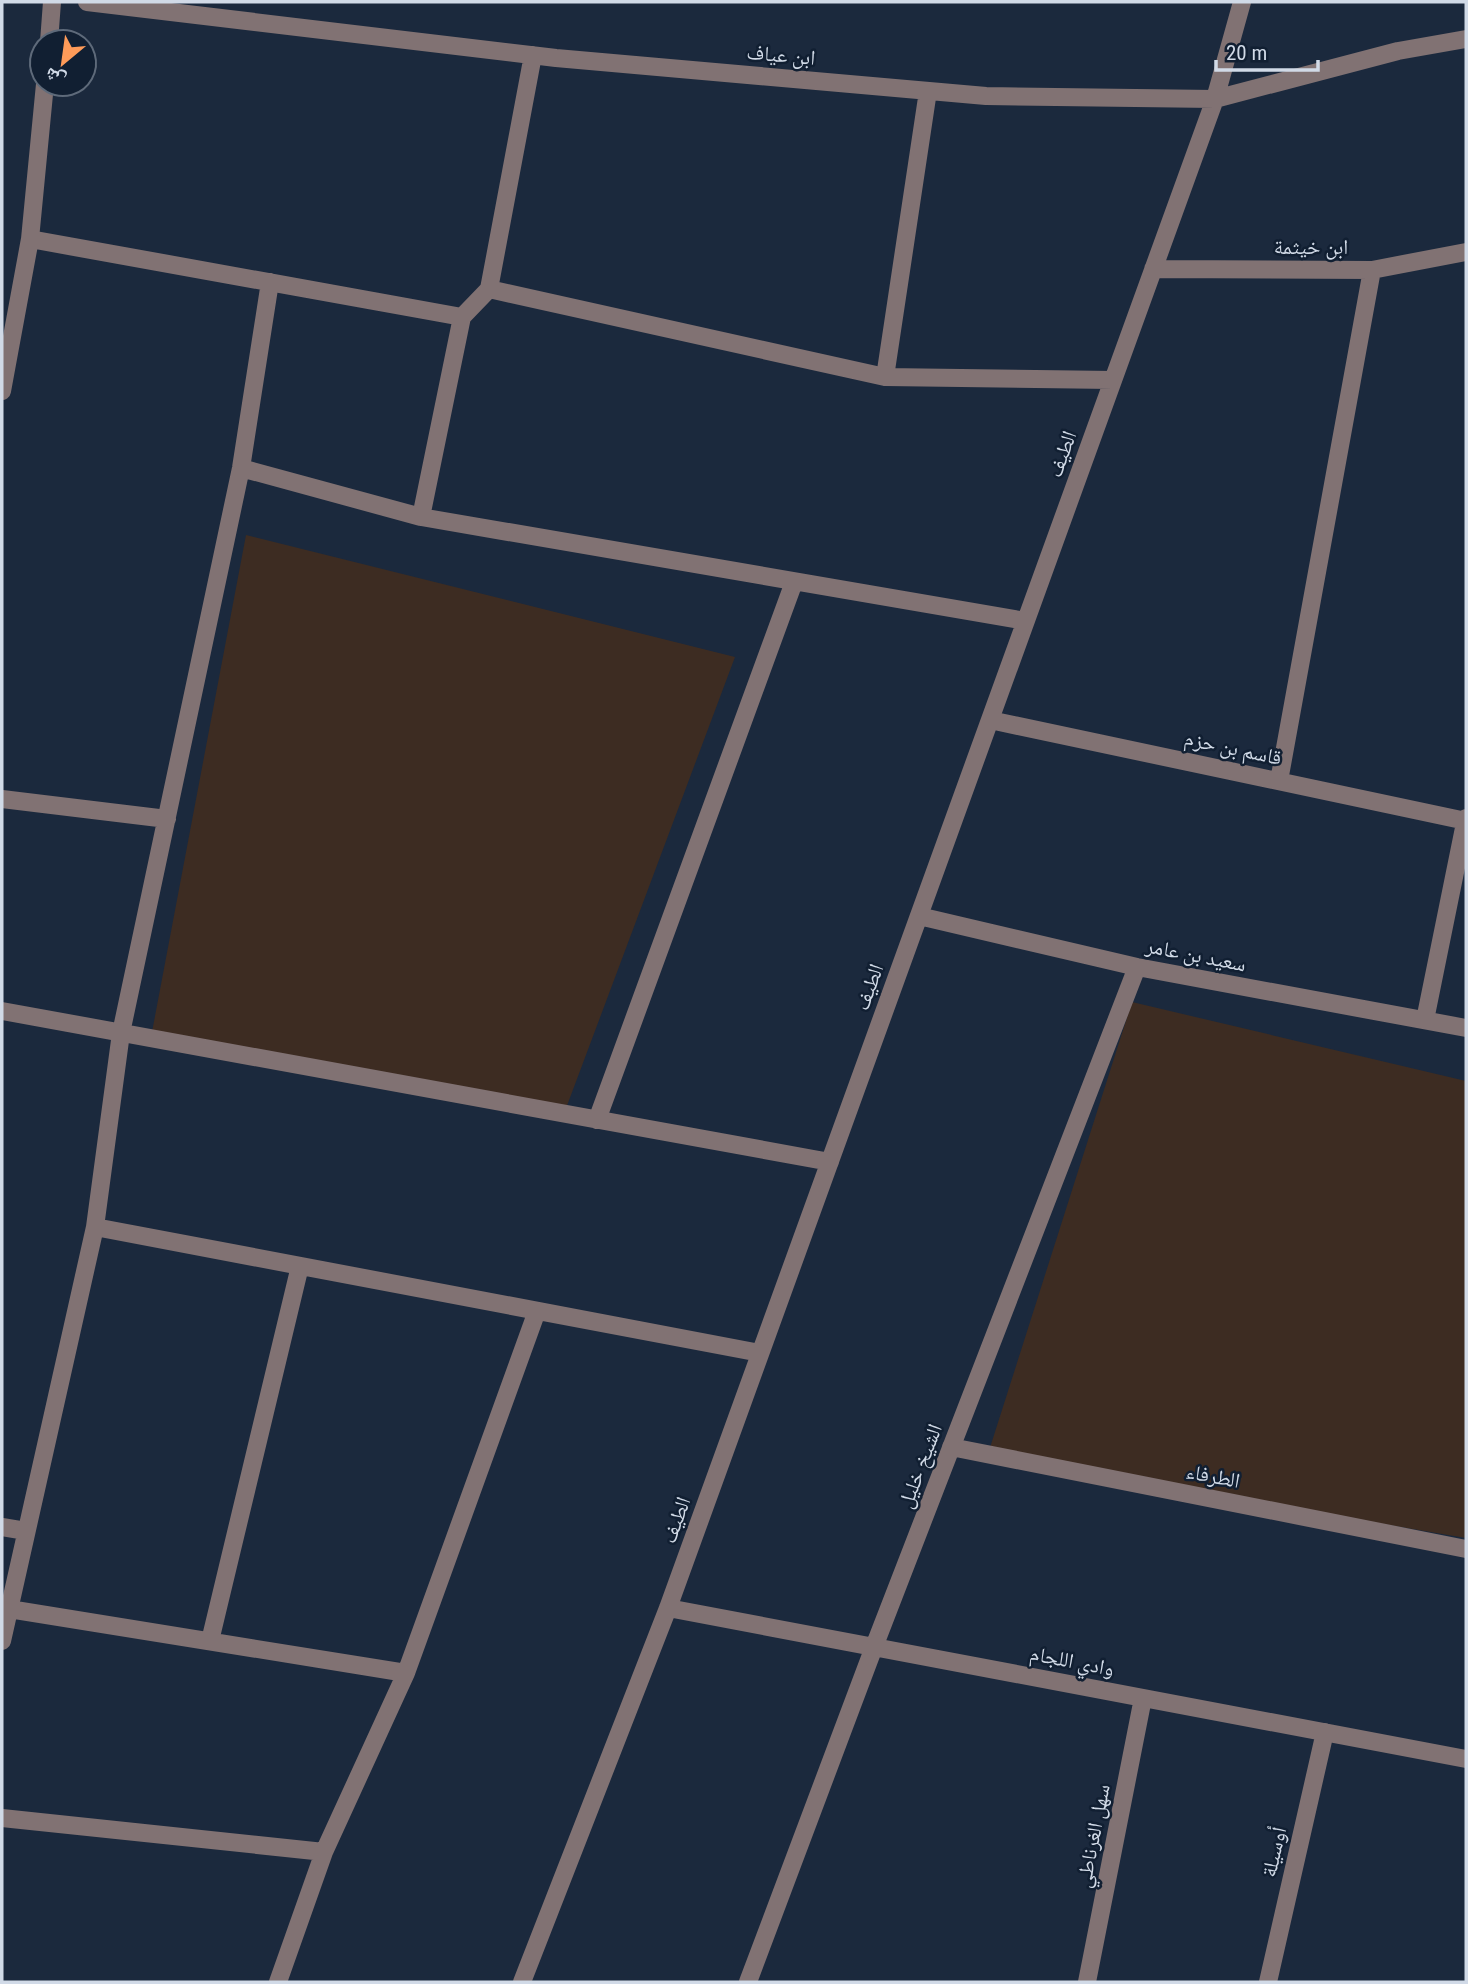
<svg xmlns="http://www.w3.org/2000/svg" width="1468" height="1984" font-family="'Roboto Condensed','Noto Naskh Arabic',sans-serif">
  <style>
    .education { fill: #3d2c22 }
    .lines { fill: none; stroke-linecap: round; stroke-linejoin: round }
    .minor { stroke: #817273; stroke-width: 18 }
    .labels { text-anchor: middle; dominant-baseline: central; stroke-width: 5; stroke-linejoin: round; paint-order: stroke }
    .street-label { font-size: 21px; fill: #d1dae7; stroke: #111f32 }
  </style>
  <rect width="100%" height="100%" fill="#1b293d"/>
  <path class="education" d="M246 535 735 657 565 1111 152 1032Z
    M1132 1002 1466 1081V1538L987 1457Z"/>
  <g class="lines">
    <path class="minor" d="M87 2 556 58 986 96 1215 99 1398 51 1466 39
      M49 42 52 2
      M30 239 462 317 489 289 885 377 1113 380
      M1153 269 1372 270 1466 252
      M489 289 533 55
      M885 377 928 91
      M2 391 30 239 45 84
      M241 468 421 517 1026 621
      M421 517 462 317
      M990 720 1466 821
      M1279 781 1372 270
      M2 799 167 819
      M919 916 1137 967 1466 1028
      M2 1011 830 1162
      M1425 1020 1466 818
      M597 1120 794 582
      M95 1227 760 1353
      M951 1447 1466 1549
      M2 1527 26 1531
      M668 1608 1466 1759
      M9 1609 406 1673
      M2 1641 95 1227 121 1033 241 468 270 282
      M210 1641 300 1266
      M2 1818 324 1852
      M278 1982 324 1852 406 1673 537 1311
      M522 1982 668 1608 1215 99 1242 2
      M748 1982 874 1647 1137 967
      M1087 1982 1143 1698
      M1268 1982 1325 1732"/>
  </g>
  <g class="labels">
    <g class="street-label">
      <text transform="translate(781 55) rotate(5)">ابن عياف</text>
      <text x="1311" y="247">ابن خيثمة</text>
      <text transform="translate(1062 454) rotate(-70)">الطيف</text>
      <text transform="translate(1233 748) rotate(12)">قاسم بن حزم</text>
      <text transform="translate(1196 955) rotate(11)">سعيد بن عامر</text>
      <text transform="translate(869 987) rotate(-70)">الطيف</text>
      <text transform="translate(920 1466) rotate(-69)">الشيخ خليل</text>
      <text transform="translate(1213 1476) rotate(11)">الطرفاء</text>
      <text transform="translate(676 1520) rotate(-70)">الطيف</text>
      <text transform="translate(1072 1661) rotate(11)">وادي اللجام</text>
      <text transform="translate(1093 1836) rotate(-79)">سهل الغرناطي</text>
      <text transform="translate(1274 1852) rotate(-77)">أوسيلة</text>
    </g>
  </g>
  <rect width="1468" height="1984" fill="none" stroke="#d1dae7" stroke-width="7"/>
  <g transform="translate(63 63) rotate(209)"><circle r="33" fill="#111f32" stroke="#5e6a7a" stroke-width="2"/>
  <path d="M0-5L12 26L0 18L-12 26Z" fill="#fe9b59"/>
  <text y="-10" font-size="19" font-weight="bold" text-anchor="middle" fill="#d1dae7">ش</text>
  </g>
  <path d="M1216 60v10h102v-10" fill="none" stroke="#d1dae7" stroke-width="3.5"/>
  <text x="1226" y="60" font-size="21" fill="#d1dae7" stroke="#111f32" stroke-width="5" paint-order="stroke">20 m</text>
</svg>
